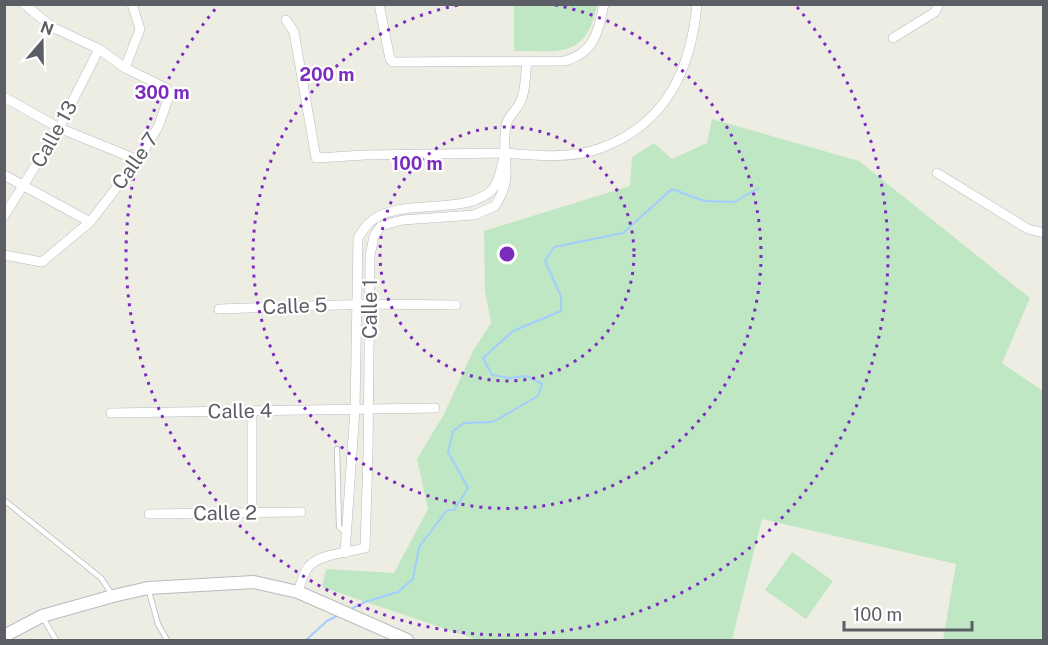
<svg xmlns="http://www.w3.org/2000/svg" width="1048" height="645" font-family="'Public Sans',sans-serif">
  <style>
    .green { fill: #bfe7c3 }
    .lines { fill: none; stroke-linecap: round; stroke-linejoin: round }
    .stream { stroke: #a2cdff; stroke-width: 2 }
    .service-casing { stroke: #b8bac0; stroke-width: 6 }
    .minor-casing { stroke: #b8bac0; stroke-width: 10 }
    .tertiary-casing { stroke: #b8bac0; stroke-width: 14 }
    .service { stroke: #fff; stroke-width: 4.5 }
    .minor { stroke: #fff; stroke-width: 9 }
    .tertiary { stroke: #fff; stroke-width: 12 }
    .ring { fill: none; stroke: #7b2cbf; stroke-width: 3; stroke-dasharray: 3 6 }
    .labels { text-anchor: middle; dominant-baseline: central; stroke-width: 4.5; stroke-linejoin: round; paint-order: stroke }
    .street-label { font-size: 20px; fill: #5b5e64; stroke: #fff }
    .centre { fill: #7b2cbf; stroke: #fff; stroke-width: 3 }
    .ring-label { font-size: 18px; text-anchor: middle; font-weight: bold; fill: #7b2cbf; stroke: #fff; stroke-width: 4.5; stroke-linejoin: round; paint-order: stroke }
  </style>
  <rect width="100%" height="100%" fill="#eeede3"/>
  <path class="green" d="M514 5V4L597 5C586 59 560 51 514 51Z
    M712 119 859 161 1030 298 1002 363 1043 391V640H943L956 564 762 519 732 640H478L322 587 326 569 394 573 428 509 417 459 444 414 473 351 491 323 485 291 484 231 630 186 632 157 654 143 672 159 707 143Z
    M792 552 833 581 806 619 765 590Z"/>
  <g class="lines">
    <path class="stream" d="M349 610 365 602 398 592 413 579 419 547 447 510H454L468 488 448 452 453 431 464 423 493 422 538 396 542 384 527 376 510 378 492 375 483 358 513 331 561 311V296L545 261 554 247 623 233 672 189 704 201 734 202 759 188
      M306 640 327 621 339 615"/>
    <defs>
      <path id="service" d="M337 449 339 527 346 533
        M4 500 101 578 113 596
        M148 588 158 624 167 640
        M42 616 56 640"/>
      <path id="minor" d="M379 4 390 59 393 62 564 61C595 53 598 32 604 4
        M286 20 294 32 316 158 365 155 505 153C535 156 572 159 601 148 666 124 691 70 697 4
        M893 38 935 12 939 4
        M125 68 140 29 132 4
        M4 97 59 128 138 160
        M937 173 1028 229 1044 233
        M4 175 90 222
        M4 216 59 128 99 49
        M4 255 42 262 90 222 138 160 158 127 170 94 166 88 125 68 99 49 52 27 24 4
        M219 309 371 304 456 305
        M111 413 435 408
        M252 512V411
        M149 514 301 512
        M345 553 355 409 358 238C361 233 365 227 369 223 400 195 465 218 493 189 499 182 501 167 504 158
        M298 592C301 583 303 572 310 565 322 554 349 552 365 548L368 454 370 256 374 236 381 226 402 220 474 215 495 206C516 173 500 160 506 126 507 117 514 113 518 106 526 94 525 76 527 61"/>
      <path id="tertiary" d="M4 636 42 616 113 596 148 588 254 582 298 592 407 640"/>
    </defs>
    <use href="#service" class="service-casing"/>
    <use href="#minor" class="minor-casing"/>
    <use href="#tertiary" class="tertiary-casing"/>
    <use href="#service" class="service"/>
    <use href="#minor" class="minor"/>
    <use href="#tertiary" class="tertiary"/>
  </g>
  <g class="ring">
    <circle cx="507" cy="254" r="127"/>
    <path d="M555 5A254 254 0 1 1 459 5"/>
    <path d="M797 7A381 381 0 1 1 217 7"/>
  </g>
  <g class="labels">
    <g class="street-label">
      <text transform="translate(54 134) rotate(-61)">Calle 13</text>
      <text transform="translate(135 161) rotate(-55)">Calle 7</text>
      <text transform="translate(295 306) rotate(-2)">Calle 5</text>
      <text transform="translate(370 309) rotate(-90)">Calle 1</text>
      <text transform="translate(240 411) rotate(-1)">Calle 4</text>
      <text transform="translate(225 513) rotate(-1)">Calle 2</text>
    </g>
  </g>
  <circle cx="507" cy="254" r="9" class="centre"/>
  <g class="ring-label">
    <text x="327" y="81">200 m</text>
    <text x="162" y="99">300 m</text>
    <text x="417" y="170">100 m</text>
  </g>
  <rect width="1048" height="645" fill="none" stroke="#5b5e64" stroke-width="12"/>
  <g transform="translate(42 42) rotate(20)" stroke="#ffffff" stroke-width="4.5" paint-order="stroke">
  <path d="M0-4.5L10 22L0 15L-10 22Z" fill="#5b5e64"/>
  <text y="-9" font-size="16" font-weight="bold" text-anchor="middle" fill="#5b5e64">N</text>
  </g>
  <path d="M844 621v9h128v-9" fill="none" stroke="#5b5e64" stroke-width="3"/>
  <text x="853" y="621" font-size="18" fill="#5b5e64" stroke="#ffffff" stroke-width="4.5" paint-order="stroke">100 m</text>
</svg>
